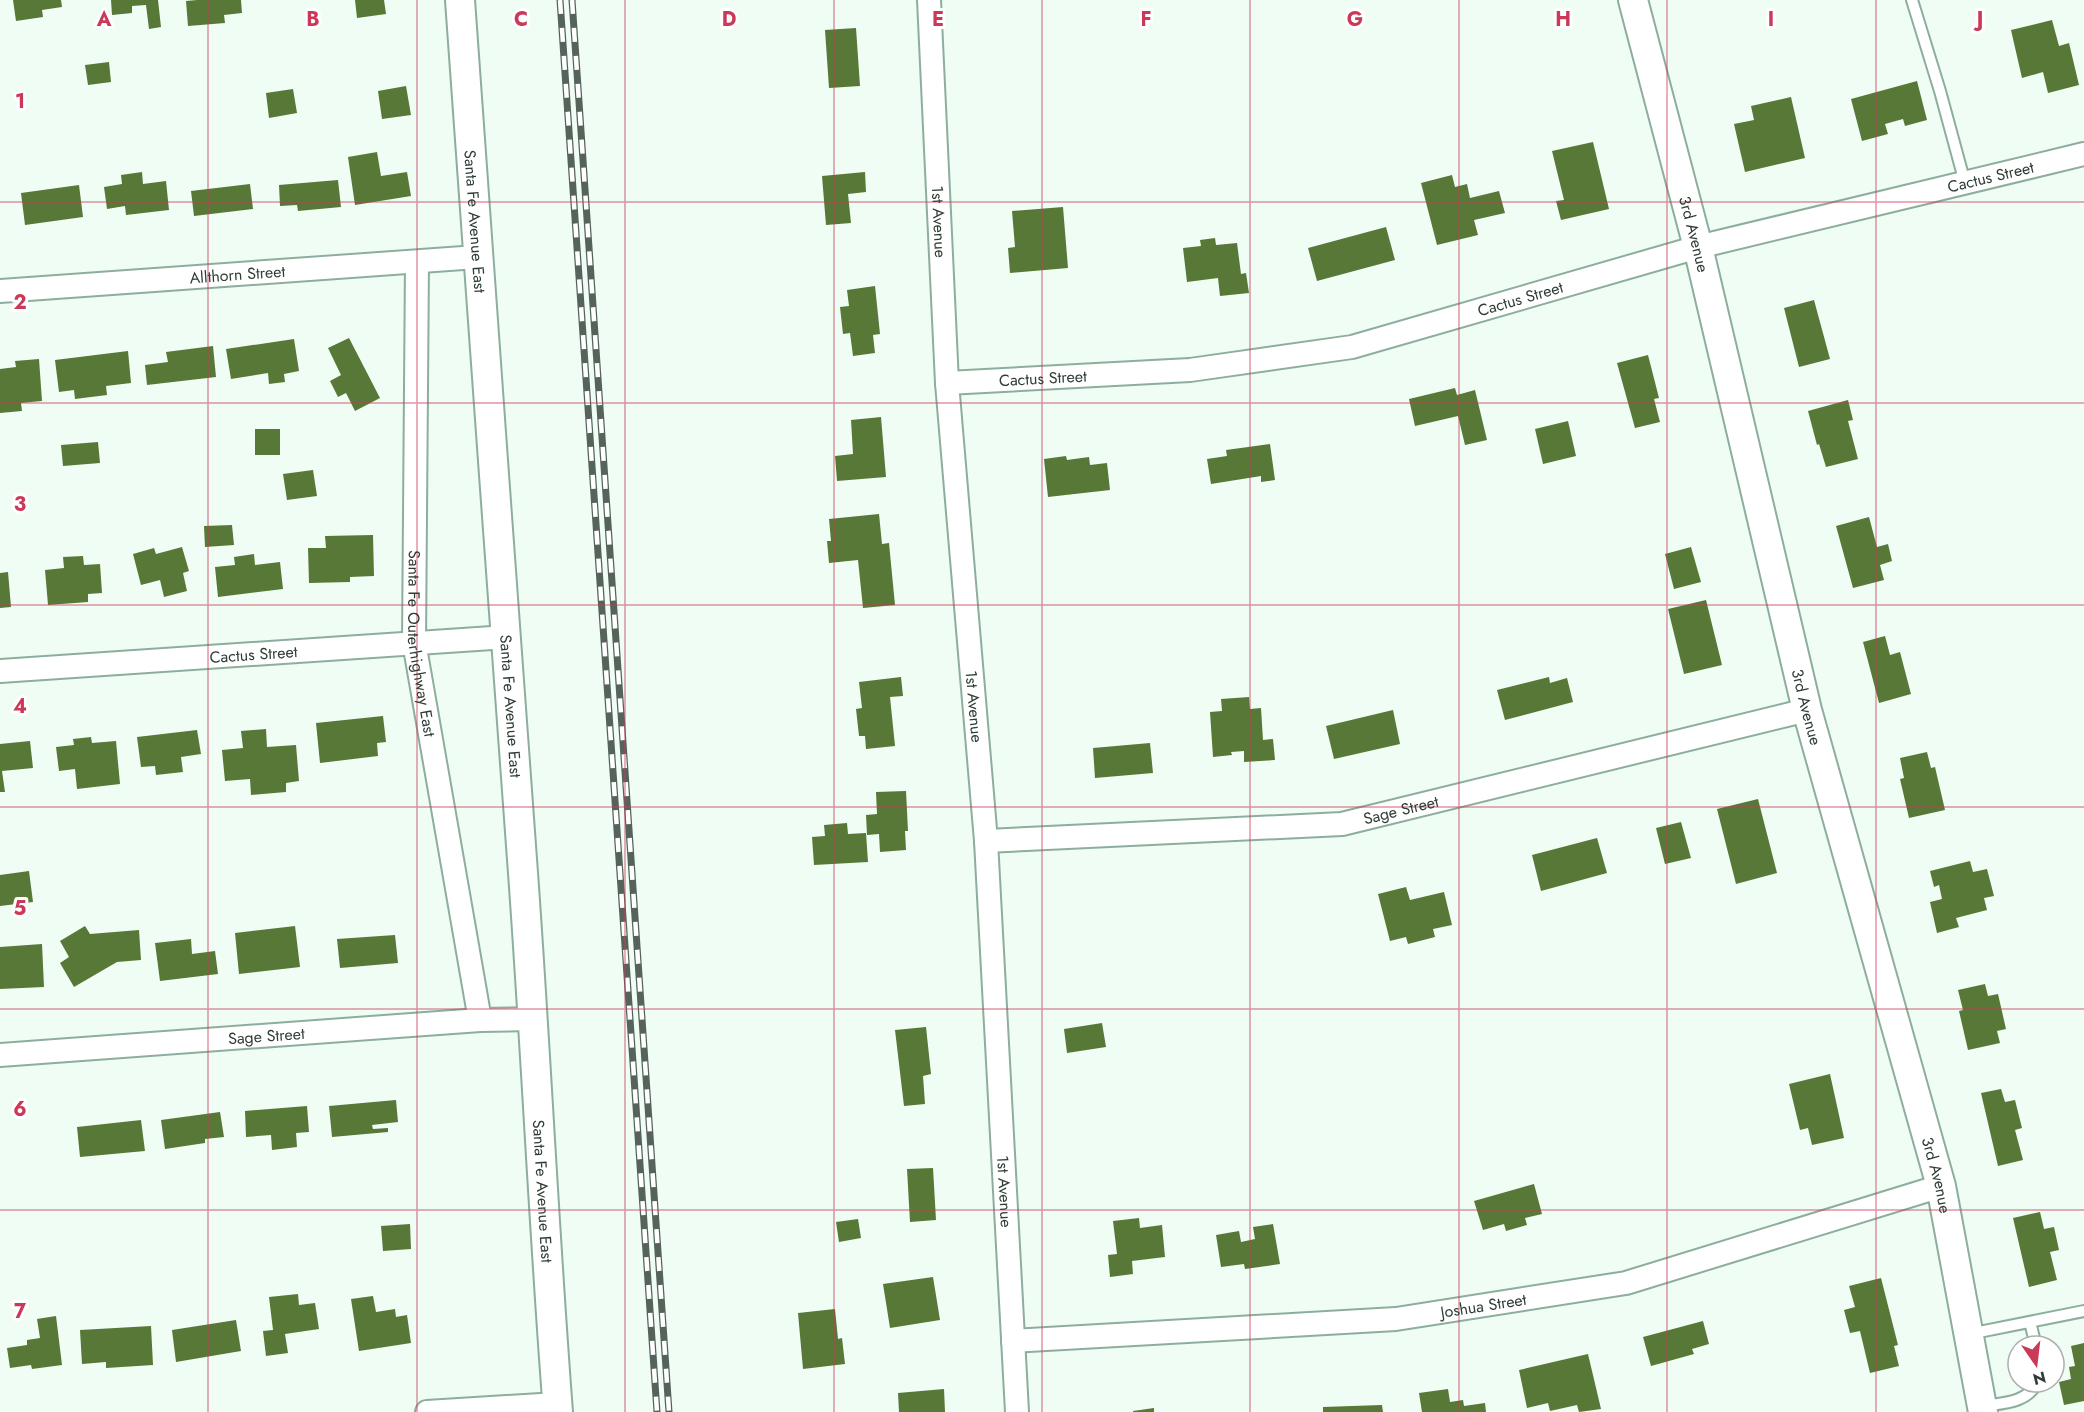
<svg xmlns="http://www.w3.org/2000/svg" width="2084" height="1412" font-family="Jost,sans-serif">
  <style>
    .building { fill: #577836 }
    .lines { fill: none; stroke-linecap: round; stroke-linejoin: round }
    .service-casing { stroke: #8dae9c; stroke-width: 14 }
    .minor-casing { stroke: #8dae9c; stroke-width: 26 }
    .tertiary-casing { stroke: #8dae9c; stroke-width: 32 }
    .service { stroke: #fff; stroke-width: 10 }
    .minor { stroke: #fff; stroke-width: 22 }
    .tertiary { stroke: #fff; stroke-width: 28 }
    .rail-casing { stroke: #55635b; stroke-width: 7 }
    .rail { stroke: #fff; stroke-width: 4.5; stroke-dasharray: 14; stroke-linecap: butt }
    .grid { fill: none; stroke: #ca3a58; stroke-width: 1.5; stroke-opacity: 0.55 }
    .labels { text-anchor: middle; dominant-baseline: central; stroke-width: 6; stroke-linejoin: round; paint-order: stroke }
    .street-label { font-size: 16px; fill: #2f3d35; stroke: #fff }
    .grid-label { font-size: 20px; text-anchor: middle; font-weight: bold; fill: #ca3a58; stroke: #fff; stroke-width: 6; stroke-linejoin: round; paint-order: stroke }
  </style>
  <rect width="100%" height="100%" fill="#effdf5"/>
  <path class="building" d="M13 0H61L62 7 42 10 43 17 16 21Z
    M111 0H158L161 27 149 29 146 5 132 6V13L112 15Z
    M197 0H241L242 13 224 15 225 23 188 26 186 1Z
    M355 0H384L386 14 357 18Z
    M2052 20 2059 46 2069 43 2079 85 2048 93 2043 72 2022 78 2011 30Z
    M856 28 860 86 829 88 825 30Z
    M109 62 111 82 88 85 85 65Z
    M1917 81 1927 120 1905 126 1903 119 1885 124 1888 134 1862 141 1851 99Z
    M406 86 411 115 382 119 378 91Z
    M293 89 297 113 269 118 266 93Z
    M1791 97 1805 158 1745 172 1734 124 1754 120 1751 106Z
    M1593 142 1609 209 1561 220 1556 201 1564 200 1552 151Z
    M377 152 381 176 407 172 411 196 355 205 348 157Z
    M142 172 143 184 166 181 169 210 126 215 125 206 107 209 104 187 122 184 121 175Z
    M865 172 866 192 848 194 851 223 826 225 822 176Z
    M1452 175 1455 187 1467 184 1470 198 1499 191 1505 213 1474 220 1478 235 1437 245 1421 183Z
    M338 180 341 207 298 211 297 205 280 206 279 185Z
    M250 184 253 209 194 216 191 191Z
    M79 185 83 217 25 225 21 193Z
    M1063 207 1068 268 1010 273 1008 248 1015 247 1012 211Z
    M1386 227 1395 260 1317 281 1308 248Z
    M1215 238 1216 245 1237 243 1241 274 1246 273 1249 293 1220 296 1218 278 1187 282 1183 248 1201 246 1200 240Z
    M875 286 880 334 873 335 875 353 853 356 850 333 843 334 840 307 849 306 847 290Z
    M1814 300 1830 359 1799 367 1784 308Z
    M349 338 380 398 355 411 346 393 338 397 330 381 341 375 328 348Z
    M294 339 299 371 284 374 285 382 269 384 268 373 231 379 226 349Z
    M213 346 216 377 147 385 145 365 168 362 166 352Z
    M128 351 131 383 106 386 107 395 75 399 74 390 59 392 55 360Z
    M1648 355 1659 398 1654 399 1660 422 1635 428 1617 363Z
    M39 359 42 401 21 403 22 411 0 413V369L16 367 15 361Z
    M1455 388 1457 395 1475 390 1487 440 1465 445 1458 416 1415 426 1409 399Z
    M1848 400 1853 420 1848 421 1858 459 1826 467 1819 444 1817 445 1808 411Z
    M881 417 886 477 837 481 835 456 853 454 851 420Z
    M1568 421 1576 456 1543 464 1535 429Z
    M255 429H280V455H255Z
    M98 442 100 463 63 466 61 445Z
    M1270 444 1275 480 1261 482V476L1211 484 1207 459 1227 456 1226 450Z
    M1066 456 1067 460 1089 457 1090 465 1107 463 1110 490 1048 497 1044 459Z
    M313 470 317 496 287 500 283 474Z
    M879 514 882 544 889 543 895 605 863 608 858 560 829 563 827 541H831L829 519Z
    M1869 517 1877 547 1888 544 1892 561 1880 565 1884 580 1853 588 1836 526Z
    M232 525 234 545 205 547 204 526Z
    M373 535 374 576 350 577V582L309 583 308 548H326L325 536Z
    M182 547 189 571 183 573 187 591 164 597 160 580 141 585 133 554 154 548 156 554Z
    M1691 547 1701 582 1674 589 1665 554Z
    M254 554 255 565 280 562 283 589 218 597 215 567 235 565 234 557Z
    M83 556 84 565 100 564 102 593 88 594V602L48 605 45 570 64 568 63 557Z
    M8 572 11 607 0 608V573Z
    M1706 600 1722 665 1684 674 1668 609Z
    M1885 636 1890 655 1900 652 1911 694 1879 703 1863 642Z
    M901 677 903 696 890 697 895 746 866 749 865 736H859L856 709 862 708 859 682Z
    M1549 677 1550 683 1567 678 1573 702 1505 720 1497 690Z
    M1249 697 1250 709 1261 708 1263 740 1273 739 1275 760 1244 762V751L1231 752 1232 755 1213 757 1210 712 1222 711 1221 699Z
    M1393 710 1400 744 1334 759 1326 726Z
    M383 716 386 742 377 743 378 756 320 763 316 723Z
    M266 729 267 747 296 745 299 781 286 783V792L251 795 250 779 225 781 222 750 243 748 241 731Z
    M197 730 201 754 181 757 183 772 156 775 155 766 141 767 137 737Z
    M91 737 92 743 116 741 120 784 77 789 75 769 59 771 56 747 74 745 73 739Z
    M30 741 33 768 2 771 5 792H0V744Z
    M1150 743 1153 773 1095 778 1093 748Z
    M1927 752 1931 768 1935 767 1945 810 1909 818 1900 779 1904 778 1900 758Z
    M906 791 908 831H905L906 850 880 852 879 834 867 835 866 815 877 814 876 792Z
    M1758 799 1777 873 1736 884 1717 809Z
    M1681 822 1691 858 1665 864 1656 828Z
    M847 823 848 834 866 833 868 862 814 865 812 837 825 836 824 825Z
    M1597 838 1607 873 1541 891 1532 855Z
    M1970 861 1973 872 1987 869 1994 896 1984 898 1987 910 1956 918 1959 927 1937 933 1930 902 1942 899 1939 885 1934 887 1930 871Z
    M29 871 33 902 0 906V875Z
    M1406 887 1410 900 1444 892 1452 925 1433 929 1435 937 1408 944 1406 937 1390 941 1378 894Z
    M85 926 90 934 139 930 141 960 117 962 74 987 60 963 69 957 60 941Z
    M295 926 300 967 239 974 235 933Z
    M395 935 398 963 340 968 337 939Z
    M191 939 192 954 215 951 218 974 160 981 155 943Z
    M42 944 44 987 0 989V947Z
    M1985 984 1988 996 1998 994 2006 1029 1997 1031 2000 1043 1968 1050 1959 1011 1963 1010 1958 990Z
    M1102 1023 1106 1047 1067 1053 1064 1029Z
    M926 1027 931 1074 923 1076 925 1104 904 1106 895 1030Z
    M1830 1074 1844 1138 1812 1145 1808 1128 1800 1130 1789 1084Z
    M2001 1089 2005 1102 2015 1100 2022 1128 2015 1130 2023 1160 1998 1166 1981 1093Z
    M396 1100 398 1122 372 1125 373 1129 388 1128V1132L332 1137 329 1106Z
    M307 1106 309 1132 296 1133 297 1147 272 1150 271 1135 246 1137 245 1111Z
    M220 1112 224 1137 205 1139V1143L165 1149 161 1120Z
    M141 1120 145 1151 80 1157 77 1127Z
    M933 1168 936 1220 910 1222 907 1169Z
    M1534 1184 1542 1214 1525 1218 1527 1225 1506 1231 1504 1224 1483 1230 1474 1201Z
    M2040 1212 2044 1229 2054 1227 2059 1250 2050 1252 2057 1280 2029 1287 2013 1218Z
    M1139 1218 1140 1228 1162 1225 1165 1257 1132 1261 1133 1274 1110 1277 1108 1255 1117 1254 1113 1221Z
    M858 1219 861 1238 839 1242 836 1222Z
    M410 1224 411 1249 383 1251 381 1226Z
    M1273 1224 1280 1264 1245 1269 1244 1264 1221 1267 1216 1235 1239 1231 1241 1242 1255 1239 1253 1227Z
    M933 1277 940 1320 890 1328 883 1284Z
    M1881 1278 1898 1345 1894 1346 1899 1366 1870 1373 1860 1331 1850 1333 1844 1310 1855 1307 1849 1286Z
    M298 1294 299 1305 315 1303 319 1329 285 1334 288 1353 266 1356 263 1331 273 1330 269 1297Z
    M373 1296 376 1312 395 1309 396 1317 407 1315 411 1343 359 1351 351 1299Z
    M835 1309 838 1339 842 1338 845 1364 803 1369 798 1313Z
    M56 1316 62 1365 32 1369 31 1365 10 1368 7 1348 27 1345V1340L40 1338 37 1319Z
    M236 1320 241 1351 176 1362 172 1330Z
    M1703 1321 1709 1344 1692 1349 1694 1354 1651 1366 1643 1337Z
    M151 1326 153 1365 106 1368V1362L82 1364 80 1330Z
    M2084 1343V1401L2064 1405 2059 1382 2071 1379 2069 1367 2075 1366 2071 1346Z
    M1588 1354 1601 1409 1579 1412 1577 1405 1550 1411 1548 1403 1527 1408 1519 1370Z
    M944 1389 945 1412H899L898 1393Z
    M1448 1389 1450 1402 1463 1400 1464 1406 1485 1403 1486 1412H1422L1419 1393Z
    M1382 1405 1383 1412H1323V1407Z
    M1154 1408V1412H1133V1411Z"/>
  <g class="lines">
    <defs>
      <path id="service" d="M1912 0 1940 91 1965 183
        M2030 1322 2036 1346
        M1969 1334 2084 1311
        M1983 1406C2003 1403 2028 1403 2037 1382"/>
      <g id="minor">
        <path id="s1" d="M929 0 947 383 986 841 1017 1412"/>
        <path id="s2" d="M417 262 414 642 480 1020"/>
        <path id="s3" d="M0 291 477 257"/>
        <path id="s4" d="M947 383 1190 370 1352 347 1698 247 2084 154"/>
        <path id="s5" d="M0 671 507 637"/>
        <path id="s6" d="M986 841 1342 824 1807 710"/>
        <path id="s7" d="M0 1055 480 1020 534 1019"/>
        <path id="s8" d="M1013 1341 1396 1319 1626 1283 1941 1186"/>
        <path d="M427 1412 557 1404"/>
      </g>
      <g id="tertiary">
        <path id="s9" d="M460 0C479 291 503 582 523 873 536 1052 544 1232 558 1412"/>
        <path id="s10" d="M1633 0 1698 247 1807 710 1941 1186 1983 1412"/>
      </g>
    </defs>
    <use href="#service" class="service-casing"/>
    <use href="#minor" class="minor-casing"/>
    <use href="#tertiary" class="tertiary-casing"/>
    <use href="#service" class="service"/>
    <use href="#minor" class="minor"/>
    <use href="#tertiary" class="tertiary"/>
    <defs>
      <path id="rail" d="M560 0 657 1412
        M572 0 669 1412"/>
    </defs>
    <use href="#rail" class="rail-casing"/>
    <use href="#rail" class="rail"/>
  </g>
  <path class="grid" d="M208 0V1412M417 0V1412M625 0V1412M834 0V1412M1042 0V1412M1250 0V1412M1459 0V1412M1667 0V1412M1876 0V1412M0 202H2084M0 403H2084M0 605H2084M0 807H2084M0 1009H2084M0 1210H2084"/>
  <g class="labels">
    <g class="street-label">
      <text stroke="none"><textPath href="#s4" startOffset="1068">Cactus Street</textPath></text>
      <text stroke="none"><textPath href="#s9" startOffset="222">Santa Fe Avenue East</textPath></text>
      <text stroke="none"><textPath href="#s1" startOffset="222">1st Avenue</textPath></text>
      <text stroke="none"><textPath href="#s10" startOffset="242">3rd Avenue</textPath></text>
      <text stroke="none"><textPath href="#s3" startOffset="238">Allthorn Street</textPath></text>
      <text stroke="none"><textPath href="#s4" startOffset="582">Cactus Street</textPath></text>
      <text stroke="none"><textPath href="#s4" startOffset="96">Cactus Street</textPath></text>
      <text stroke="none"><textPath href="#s2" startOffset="382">Santa Fe Outerhighway East</textPath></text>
      <text stroke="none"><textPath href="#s5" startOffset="254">Cactus Street</textPath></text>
      <text stroke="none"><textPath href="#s9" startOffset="708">Santa Fe Avenue East</textPath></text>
      <text stroke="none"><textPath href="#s1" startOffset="708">1st Avenue</textPath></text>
      <text stroke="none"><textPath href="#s10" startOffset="728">3rd Avenue</textPath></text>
      <text stroke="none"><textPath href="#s6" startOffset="417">Sage Street</textPath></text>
      <text stroke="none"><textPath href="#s7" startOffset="267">Sage Street</textPath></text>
      <text stroke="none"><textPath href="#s10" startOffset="1214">3rd Avenue</textPath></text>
      <text stroke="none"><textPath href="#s9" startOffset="1194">Santa Fe Avenue East</textPath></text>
      <text stroke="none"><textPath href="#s1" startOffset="1194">1st Avenue</textPath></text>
      <text stroke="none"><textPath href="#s8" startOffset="472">Joshua Street</textPath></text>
    </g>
  </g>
  <g class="grid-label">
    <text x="104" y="26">A</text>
    <text x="313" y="26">B</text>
    <text x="521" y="26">C</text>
    <text x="729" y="26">D</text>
    <text x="938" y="26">E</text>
    <text x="1146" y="26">F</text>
    <text x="1355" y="26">G</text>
    <text x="1563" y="26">H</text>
    <text x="1771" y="26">I</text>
    <text x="1980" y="26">J</text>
    <text x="20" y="108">1</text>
    <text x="20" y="309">2</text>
    <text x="20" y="511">3</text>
    <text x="20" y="713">4</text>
    <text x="20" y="915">5</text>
    <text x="20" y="1116">6</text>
    <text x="20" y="1318">7</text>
  </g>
  <g transform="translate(2036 1364) rotate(166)"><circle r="28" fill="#ffffff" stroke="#acb1ae" stroke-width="1.5"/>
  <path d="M0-4.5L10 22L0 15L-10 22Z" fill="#ca3a58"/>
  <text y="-9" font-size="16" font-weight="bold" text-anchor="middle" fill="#2f3d35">N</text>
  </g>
</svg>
